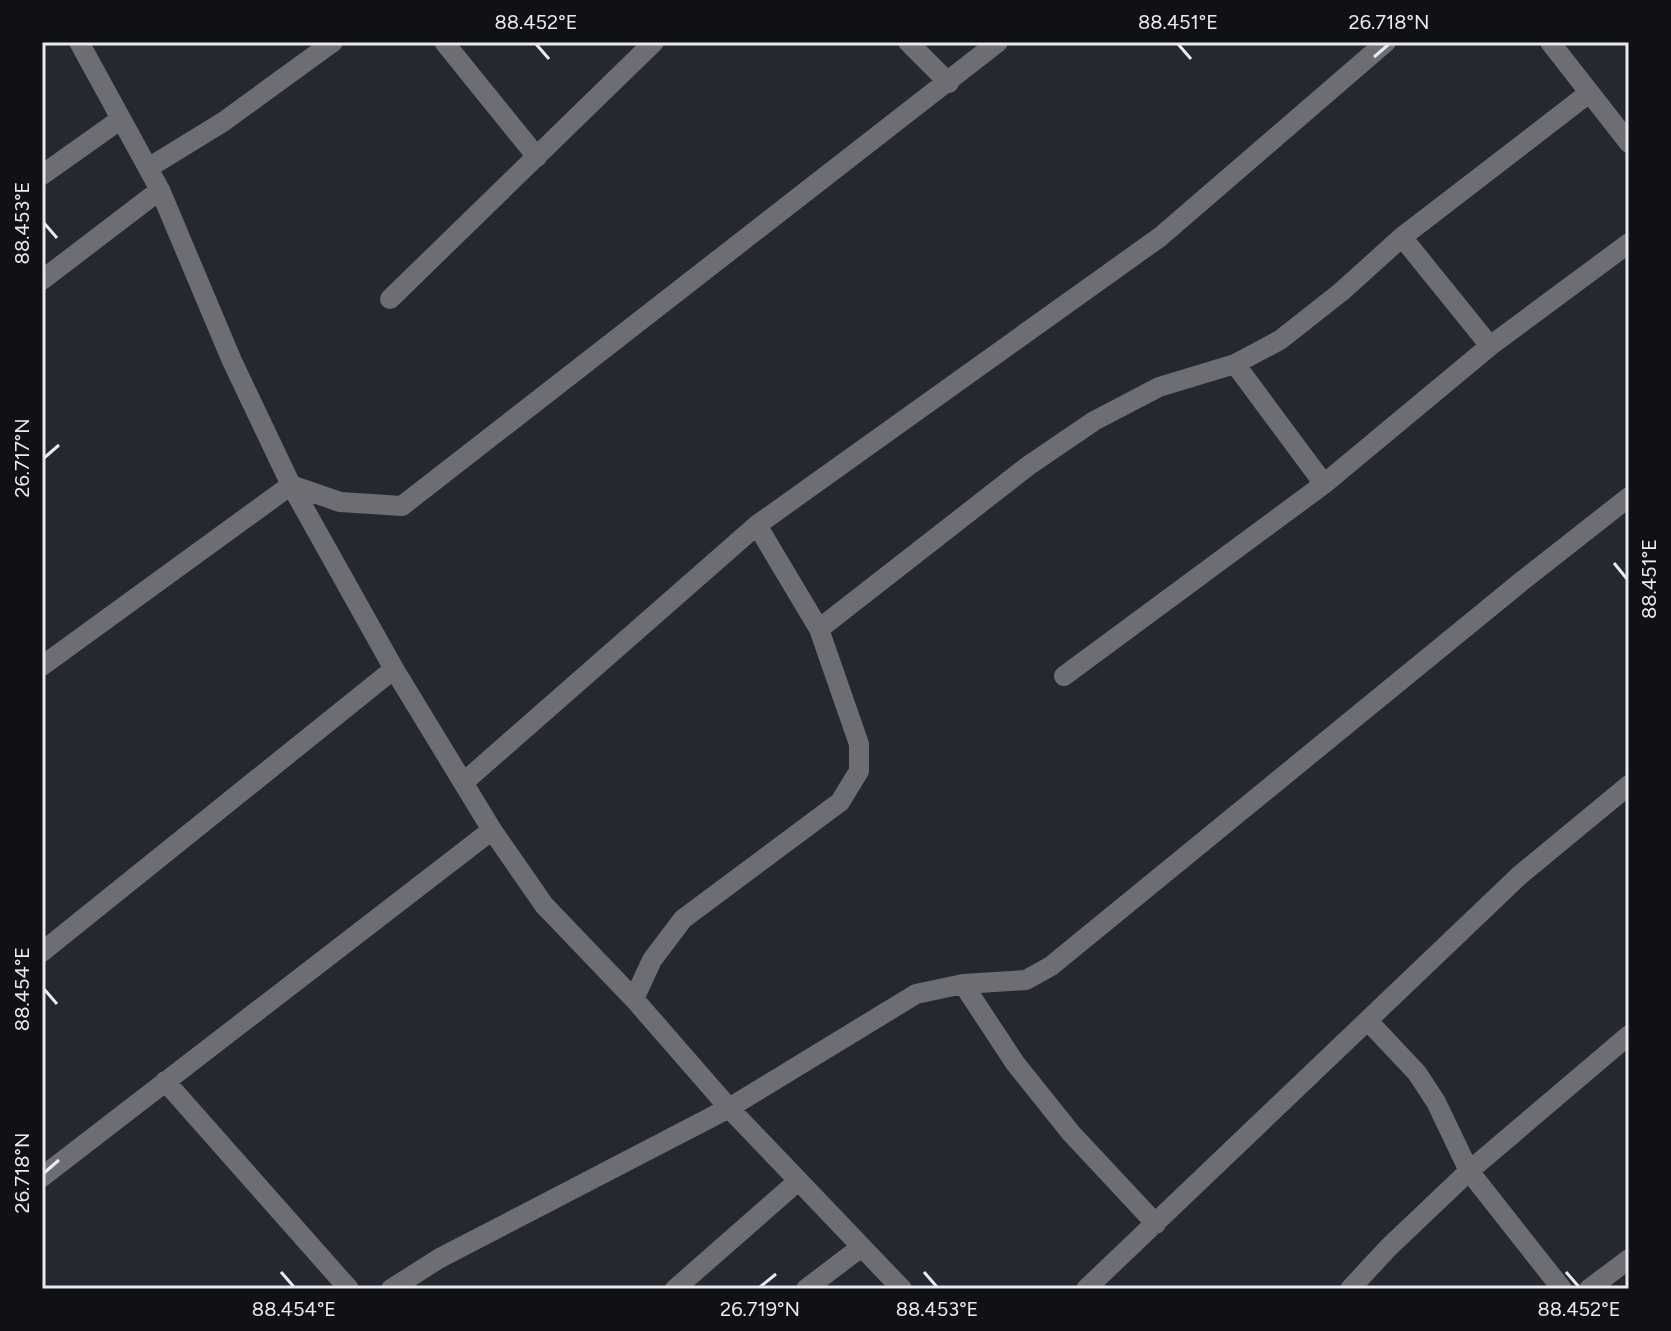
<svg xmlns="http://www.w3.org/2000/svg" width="1671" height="1331" font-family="Figtree,sans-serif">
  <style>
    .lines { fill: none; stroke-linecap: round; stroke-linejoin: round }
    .minor { stroke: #6d6e73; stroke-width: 20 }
    .ticks { fill: none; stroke: #e8eaf0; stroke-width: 3 }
    .neatline { fill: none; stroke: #e8eaf0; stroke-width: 3 }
    .ticks-label { font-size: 20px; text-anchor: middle; fill: #e8eaf0 }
  </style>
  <rect width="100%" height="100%" fill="#252831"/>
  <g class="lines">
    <path class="minor" d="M79 42 160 190 232 361 291 485 394 669 492 830 544 905 634 999 729 1108 902 1289
      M444 42 537 157
      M908 42 949 83
      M1550 42 1629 143
      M148 168 223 122 333 42
      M42 175 121 119
      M1402 237 1589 93
      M42 280 160 190
      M390 299 654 42
      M1235 364 1324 484
      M819 629 1028 466 1094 421 1159 387 1235 364 1280 340 1341 292 1402 237 1490 346
      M42 666 291 485 340 502 402 506 998 42
      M1064 676 1324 484 1490 346 1629 243
      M464 782 757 525 1160 237 1386 42
      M42 952 394 669
      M963 984 1015 1063 1071 1133 1156 1224
      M634 999 652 960 683 919 840 802 859 771V744L819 629 757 525
      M1368 1021 1417 1073 1436 1102 1469 1171 1562 1289
      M165 1081 349 1289
      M42 1177 492 830
      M391 1289 440 1258 729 1108 916 994 963 984 1026 980 1051 966 1522 581 1629 497
      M675 1289 798 1181
      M806 1289 860 1248
      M1086 1289 1520 875 1629 785
      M1350 1289 1389 1247 1469 1171 1629 1035
      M1589 1289 1629 1259"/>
  </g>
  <path class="ticks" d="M536 44 549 59M1178 44 1191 59M1374 57 1389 44M44 223 57 238M44 458 59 445M1614 563 1627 579M44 989 57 1004M44 1173 59 1160M281 1272 294 1287M924 1272 937 1287M1566 1272 1579 1287M760 1287 776 1274"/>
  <rect width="1671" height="1331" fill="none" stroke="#101115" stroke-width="88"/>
  <rect x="44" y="44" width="1583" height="1243" class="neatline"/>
  <g class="ticks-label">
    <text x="536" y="29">88.452°E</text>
    <text x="1178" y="29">88.451°E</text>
    <text x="1389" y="29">26.718°N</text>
    <text transform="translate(22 223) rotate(-90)" y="7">88.453°E</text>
    <text transform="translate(22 458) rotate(-90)" y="7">26.717°N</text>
    <text transform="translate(1649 579) rotate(-90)" y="7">88.451°E</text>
    <text transform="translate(22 989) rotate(-90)" y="7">88.454°E</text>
    <text transform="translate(22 1173) rotate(-90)" y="7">26.718°N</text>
    <text x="294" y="1316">88.454°E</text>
    <text x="760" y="1316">26.719°N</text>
    <text x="937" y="1316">88.453°E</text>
    <text x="1579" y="1316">88.452°E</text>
  </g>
</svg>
